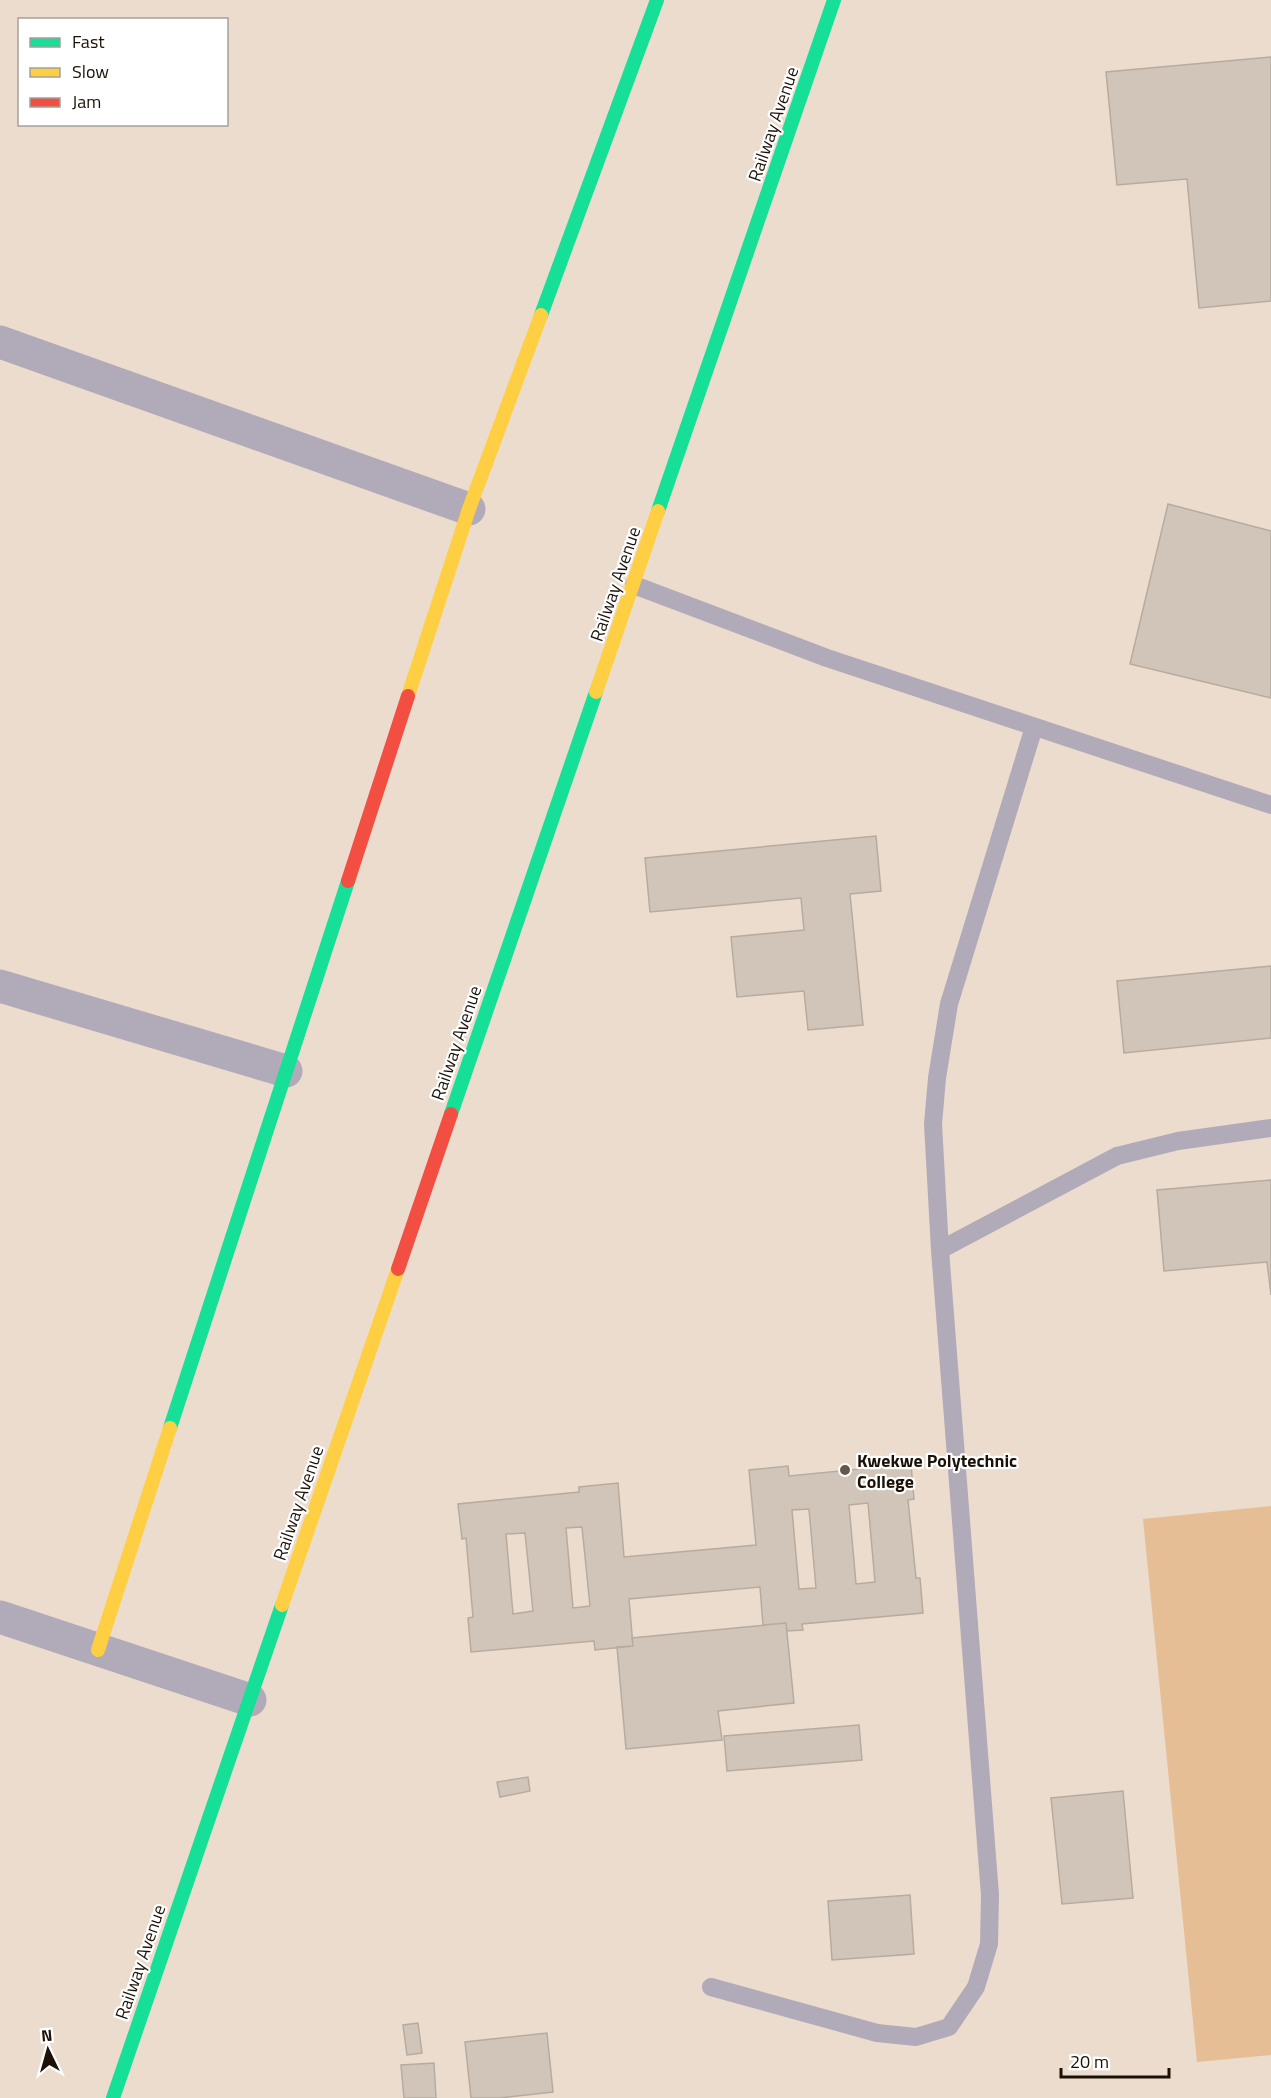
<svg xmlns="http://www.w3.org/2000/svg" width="1271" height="2098" font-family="'Titillium Web',sans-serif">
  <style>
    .green { fill: #e6be95 }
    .building { fill: #d1c5b9; stroke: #b7ab9f; stroke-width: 1.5; fill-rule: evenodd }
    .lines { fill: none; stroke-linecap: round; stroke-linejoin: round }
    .lane { stroke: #b1aab8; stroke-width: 18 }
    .street { stroke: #b1aab8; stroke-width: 33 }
    .fast { stroke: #16e098; stroke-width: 14 }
    .slow { stroke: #ffcf43; stroke-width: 14 }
    .jam { stroke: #f24e42; stroke-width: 14 }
    .poi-dot { fill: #64584c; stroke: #fff; stroke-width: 2 }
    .labels { text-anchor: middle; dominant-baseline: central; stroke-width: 4.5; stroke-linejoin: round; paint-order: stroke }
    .street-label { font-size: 18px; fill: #1b1107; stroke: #fff }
    .poi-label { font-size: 18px; font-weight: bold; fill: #1b1107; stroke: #fff; text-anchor: start }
  </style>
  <rect width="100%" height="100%" fill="#ecdccd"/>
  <path class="green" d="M1271 1506V2055L1197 2062 1143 1519Z"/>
  <path class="building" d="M1271 57V301L1199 308 1187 179 1117 185 1106 72Z
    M1168 504 1271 531V698L1130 664Z
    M876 836 881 891 850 894 863 1025 808 1030 804 991 737 997 731 937 804 930 801 898 650 912 645 858Z
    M1271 966V1038L1124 1053 1117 981Z
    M1271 1180V1295L1267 1262 1164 1271 1157 1190Z
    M911 1464 914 1499 908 1500 916 1578H920L923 1613 802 1624 803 1630 787 1631 786 1623 763 1625 760 1587 629 1599 633 1646 595 1650 594 1641 471 1652 468 1618 473 1617 466 1538 462 1539 458 1504 579 1492V1487L618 1483 624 1557 756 1545 749 1470 788 1466 789 1476ZM868 1503 875 1582 856 1584 849 1505ZM809 1509 816 1588 799 1589 792 1510ZM582 1527 590 1606 573 1608 566 1528ZM525 1533 533 1611 513 1614 506 1534Z
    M786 1623 794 1703 718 1711 722 1740 626 1749 617 1647 633 1646 632 1638Z
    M859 1725 862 1760 727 1771 724 1736Z
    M528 1777 530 1791 500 1797 497 1782Z
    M1123 1791 1133 1898 1062 1904 1051 1798Z
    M910 1895 914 1954 832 1960 828 1901Z
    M418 2023 422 2053 407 2055 403 2025Z
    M547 2033 553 2092 500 2098H471L465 2042Z
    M434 2063 436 2098H404L401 2065Z"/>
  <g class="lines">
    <path class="lane" d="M634 585 827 658 1271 805
      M1034 727 949 1004 937 1078 933 1124 940 1250 1117 1156 1178 1141 1271 1128
      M711 1987 877 2033 916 2037 949 2027 976 1987 989 1944 990 1895 940 1250"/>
    <path class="street" d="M0 342 469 509
      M0 986 286 1071
      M0 1617 250 1700"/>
    <path class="fast" d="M541 315 657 0
      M658 511 834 0
      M451 1114 596 692
      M170 1428 348 881
      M113 2098 282 1605"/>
    <path class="slow" d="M596 692 658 511
      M408 696 469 509 541 315
      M282 1605 398 1269
      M98 1650 170 1428"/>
    <path class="jam" d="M348 881 408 696
      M398 1269 451 1114"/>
  </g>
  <circle class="poi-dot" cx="845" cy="1470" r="6"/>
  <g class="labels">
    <g class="street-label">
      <text transform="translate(773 124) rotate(-71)">Railway Avenue</text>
      <text transform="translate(615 584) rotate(-71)">Railway Avenue</text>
      <text transform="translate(456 1043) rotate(-71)">Railway Avenue</text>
      <text transform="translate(298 1503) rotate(-71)">Railway Avenue</text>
      <text transform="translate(140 1962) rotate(-71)">Railway Avenue</text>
    </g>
    <g class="poi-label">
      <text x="857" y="1460">Kwekwe Polytechnic<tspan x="857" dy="21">College</tspan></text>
    </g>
  </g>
  <rect x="18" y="18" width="210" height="108" fill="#ffffff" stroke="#a4a09c" stroke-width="1.5"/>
  <rect x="30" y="38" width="30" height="9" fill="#16e098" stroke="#a4a09c" stroke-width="1.5"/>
  <text x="72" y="48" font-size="18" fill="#1b1107">Fast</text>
  <rect x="30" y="68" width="30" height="9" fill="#ffcf43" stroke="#a4a09c" stroke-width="1.5"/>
  <text x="72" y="78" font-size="18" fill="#1b1107">Slow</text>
  <rect x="30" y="98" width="30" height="9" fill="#f24e42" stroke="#a4a09c" stroke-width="1.5"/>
  <text x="72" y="108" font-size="18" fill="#1b1107">Jam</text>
  <g transform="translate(48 2050) rotate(355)" stroke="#ffffff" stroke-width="4.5" paint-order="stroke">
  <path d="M0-4.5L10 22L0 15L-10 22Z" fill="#1b1107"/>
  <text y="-9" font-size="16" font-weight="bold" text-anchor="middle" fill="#1b1107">N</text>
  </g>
  <path d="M1061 2068v9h108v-9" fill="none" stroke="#1b1107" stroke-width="3"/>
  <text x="1070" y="2068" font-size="18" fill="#1b1107" stroke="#ffffff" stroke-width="4.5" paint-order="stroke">20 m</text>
</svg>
